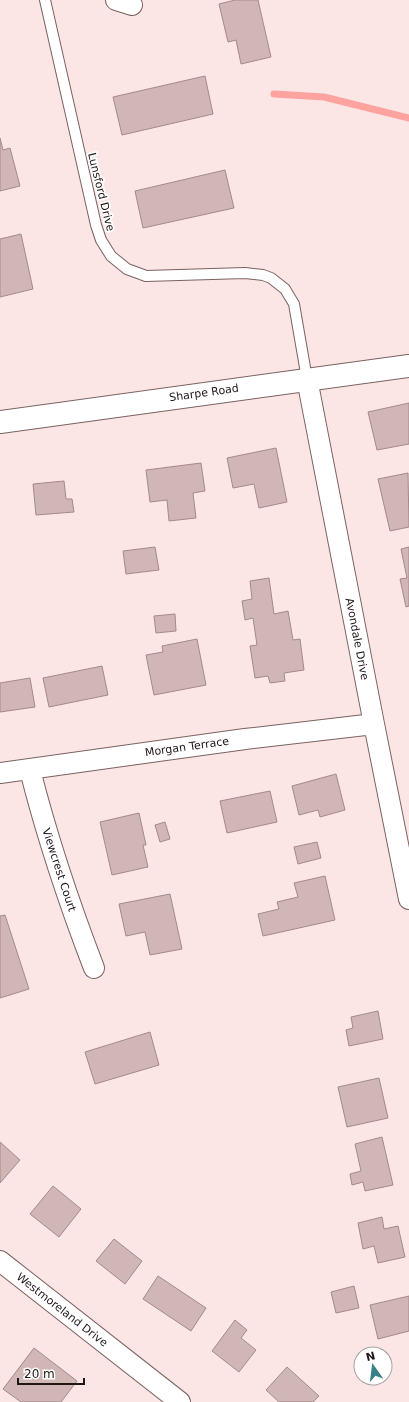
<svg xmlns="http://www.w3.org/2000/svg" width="409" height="1402" font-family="'DejaVu Sans',sans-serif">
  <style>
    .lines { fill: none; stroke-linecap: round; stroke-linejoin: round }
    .stream { stroke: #fda39f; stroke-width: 7 }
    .building { fill: #d0b6b4; stroke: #a38a88 }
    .service-casing { stroke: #7a6261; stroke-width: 12 }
    .minor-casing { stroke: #7a6261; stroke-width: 22 }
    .tertiary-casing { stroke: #7a6261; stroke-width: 24 }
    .service { stroke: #fff; stroke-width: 10 }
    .minor { stroke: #fff; stroke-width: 20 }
    .tertiary { stroke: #fff; stroke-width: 22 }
    .labels { text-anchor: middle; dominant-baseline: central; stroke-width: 3.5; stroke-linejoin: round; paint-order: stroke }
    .street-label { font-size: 11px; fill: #201616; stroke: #fff }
  </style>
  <rect width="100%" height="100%" fill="#fce6e5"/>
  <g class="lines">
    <path class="stream" d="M274 94 324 97 409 118"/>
  </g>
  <path class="building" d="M235 0H258L271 57 241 64 236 40 228 42 219 4Z
    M205 76 213 114 122 135 113 97Z
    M0 138 3 150 10 148 20 186 0 191Z
    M225 170 234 208 143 228 135 191Z
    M21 234 33 289 0 297V239Z
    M409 403V444L377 450 368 412Z
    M276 448 287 502 259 508 254 484 233 488 227 458Z
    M201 463 205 491 193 493 196 518 169 521 167 500 150 502 146 470Z
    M408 473 409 527 390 531 378 479Z
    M64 481 66 499H72L74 512 36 515 33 484Z
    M155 547 159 570 126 574 123 551Z
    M409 547V606L406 607 400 579 407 578 401 549Z
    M269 578 274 614 288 611 293 640 300 639 304 670 284 673 285 681 270 683 268 676 255 678 250 646 257 645 253 618 245 620 242 601 252 599 250 581Z
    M175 614 176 631 156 633 154 616Z
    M197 639 206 685 154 695 146 655 163 652 162 646Z
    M102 666 108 695 49 707 43 678Z
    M30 678 35 707 0 712V683Z
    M336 774 345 810 320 817 318 810 299 815 292 786Z
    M270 791 277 822 227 833 220 801Z
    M139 813 146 845H143L148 867 112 875 100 822Z
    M165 822 170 839 160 842 155 825Z
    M317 842 321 858 298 864 294 847Z
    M325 876 335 920 263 936 258 914 279 909 277 902 298 897 294 883Z
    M170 894 182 949 150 955 145 932 126 936 119 904Z
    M5 915 29 989 0 998V916Z
    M378 1011 383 1039 349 1046 346 1030 353 1028 351 1017Z
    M150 1032 159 1065 95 1084 85 1052Z
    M379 1078 388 1118 347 1127 338 1087Z
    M382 1137 393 1185 365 1191 363 1182 352 1185 350 1174 361 1171 355 1144Z
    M0 1142 20 1160 0 1183Z
    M53 1186 81 1209 59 1237 30 1214Z
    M382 1217 384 1229 398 1226 405 1257 378 1263 374 1246 363 1249 358 1223Z
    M114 1239 142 1261 125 1284 96 1261Z
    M158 1276 206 1308 191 1331 143 1299Z
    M354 1286 359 1308 336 1313 331 1292Z
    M409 1296V1331L378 1339 370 1305Z
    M235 1320 247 1330 241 1338 256 1350 239 1372 212 1351Z
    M34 1348 77 1381 61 1402H21L3 1389Z
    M287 1367 319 1396 313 1402H279L266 1390Z"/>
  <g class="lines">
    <defs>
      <path id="service" d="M45 0 96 225 101 240 111 256 127 269 146 276 245 273 263 275 271 278 285 289 294 304 307 379"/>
      <path id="minor" d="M116 0 132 5
        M307 379 374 724 409 899
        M30 770C47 837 69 903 94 968
        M0 773 245 739 374 724
        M0 1261 180 1402"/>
      <path id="tertiary" d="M0 422 409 366"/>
    </defs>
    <use href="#service" class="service-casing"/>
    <use href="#minor" class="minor-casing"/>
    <use href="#tertiary" class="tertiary-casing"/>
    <use href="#service" class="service"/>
    <use href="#minor" class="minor"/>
    <use href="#tertiary" class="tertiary"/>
  </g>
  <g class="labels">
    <g class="street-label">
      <text transform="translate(101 192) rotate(76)">Lunsford Drive</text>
      <text transform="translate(204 393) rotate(-8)">Sharpe Road</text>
      <text transform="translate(357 639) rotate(79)">Avondale Drive</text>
      <text transform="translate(187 747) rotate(-8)">Morgan Terrace</text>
      <text transform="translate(59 870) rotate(72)">Viewcrest Court</text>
      <text transform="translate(62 1310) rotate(38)">Westmoreland Drive</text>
    </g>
  </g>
  <g transform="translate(373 1366) rotate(346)"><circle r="19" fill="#ffffff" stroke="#a6a2a2"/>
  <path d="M0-3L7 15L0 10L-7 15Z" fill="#398188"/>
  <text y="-6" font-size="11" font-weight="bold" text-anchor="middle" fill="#201616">N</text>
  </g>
  <path d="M18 1378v6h66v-6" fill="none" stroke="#201616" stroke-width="2"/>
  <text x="24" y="1378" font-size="12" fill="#201616" stroke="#ffffff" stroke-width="3" paint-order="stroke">20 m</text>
</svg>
